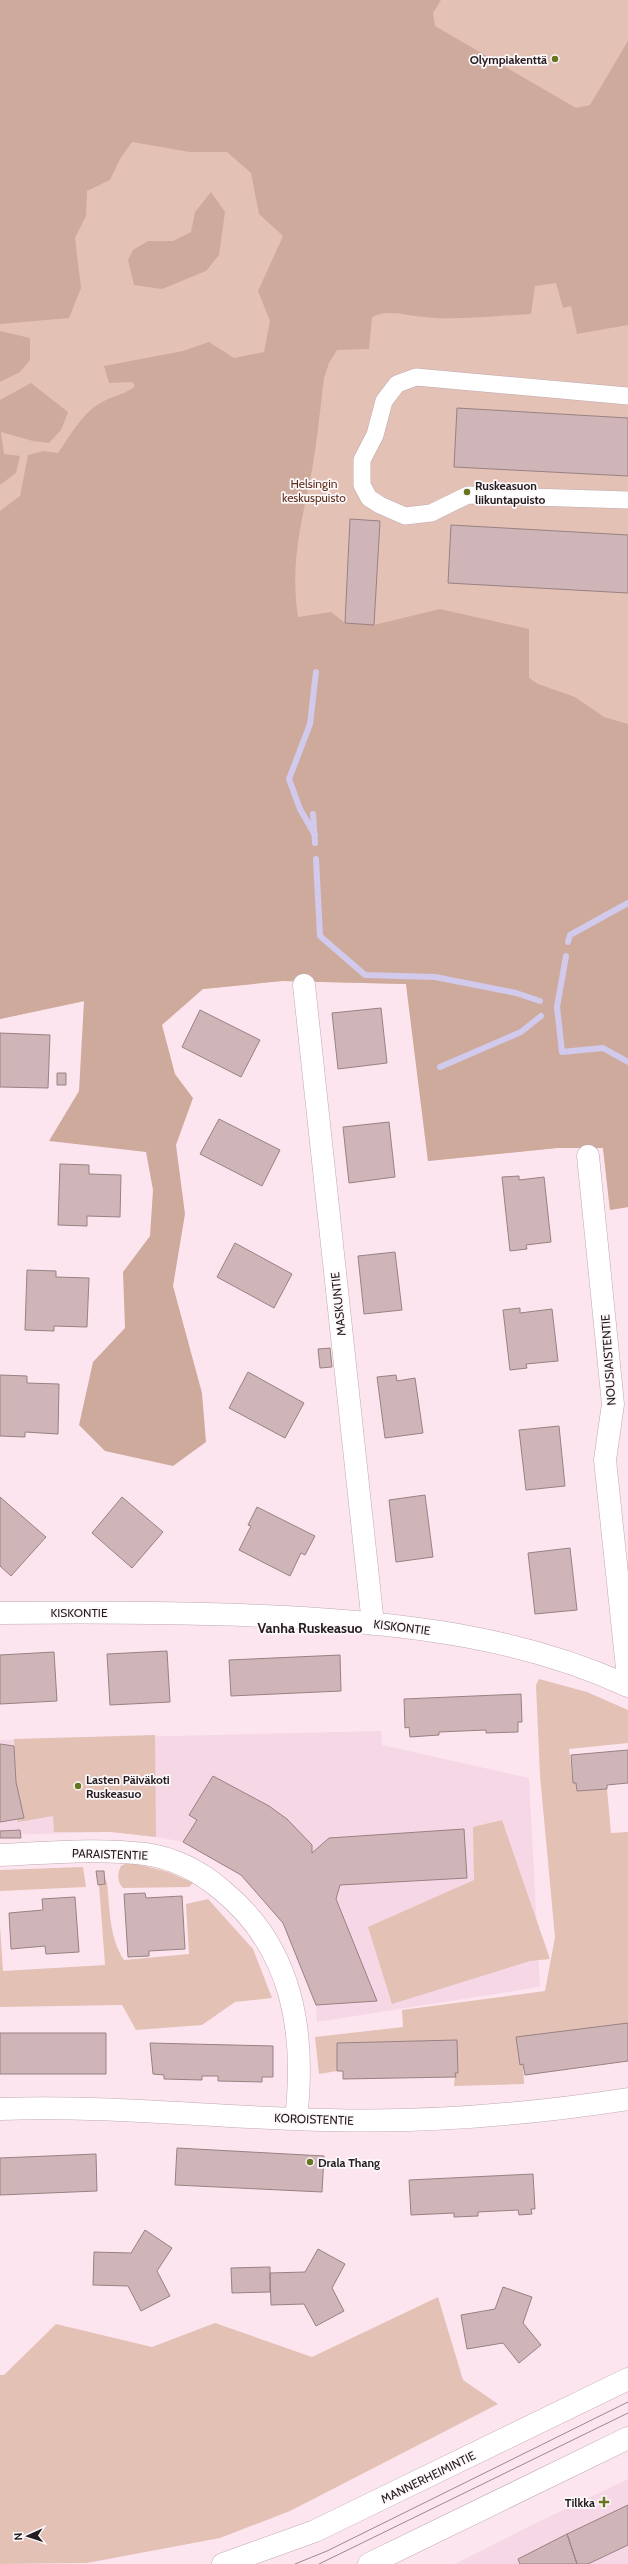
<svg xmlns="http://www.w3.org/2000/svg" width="628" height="2564" font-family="Cabin,sans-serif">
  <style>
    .built { fill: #f6d7e6 }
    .green { fill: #e3c1b5 }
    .forest { fill: #ceaa9d }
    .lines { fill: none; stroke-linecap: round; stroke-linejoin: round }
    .stream { stroke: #d2caec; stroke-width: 6 }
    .building { fill: #cfb5b7; stroke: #998182 }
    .pedestrian-casing { stroke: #c0a9b3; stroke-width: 18 }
    .minor-casing { stroke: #c0a9b3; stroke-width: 23 }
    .primary-casing { stroke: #c0a9b3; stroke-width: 23 }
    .pedestrian { stroke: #fff; stroke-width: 17 }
    .minor { stroke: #fff; stroke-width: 22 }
    .primary { stroke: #fff; stroke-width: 22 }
    .tram { stroke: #9a8991; stroke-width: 1 }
    .poi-dot { fill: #677521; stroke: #fdf8fa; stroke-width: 1.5 }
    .labels { text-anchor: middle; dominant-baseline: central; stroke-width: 3.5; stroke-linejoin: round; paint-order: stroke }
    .poi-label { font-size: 12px; font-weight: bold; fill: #241c20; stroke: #fdf8fa; text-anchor: start }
    .park-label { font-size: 12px; fill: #5e2d1c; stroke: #fdf8fa }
    .street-label { font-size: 12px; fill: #241c20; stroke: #fdf8fa }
    .quarter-label { font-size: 14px; font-weight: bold; fill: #241c20; stroke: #fdf8fa }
  </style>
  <rect width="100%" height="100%" fill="#fde5f0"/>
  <path class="built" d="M381 1731 382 1745 529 1778 540 1987 317 2022 316 2005 283 1923 241 1875 224 1863 183 1842 156 1837 111 1832 0 1835V1740Z
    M628 2479V2564H455L530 2526Z"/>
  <path class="green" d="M0 0H628V1207L610 1210 603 1148H557L428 1161 406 984 282 981 85 1001 0 1019Z
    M539 1679 587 1692 628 1710V1743L569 1749 573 1783H576L577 1791 607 1789 611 1833 628 1832V2023L517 2037 520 2064H523L524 2084 454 2086 455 2073 458 2072 457 2040 337 2043V2071L319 2074 315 2037 403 2027 402 2010 545 1991 555 1937 540 1776 536 1685Z
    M155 1735 156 1837 111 1832H54L53 1816 18 1822 17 1819 24 1818 16 1782 14 1739Z
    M502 1820 550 1959 530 1961 392 2004 368 1927 474 1880 473 1827Z
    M129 1862 168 1872 193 1883 189 1887 123 1888C117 1882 117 1874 121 1866Z
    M83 1867 86 1887 0 1891V1870Z
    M104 1876 107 1883C110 1909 109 1937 124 1960L189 1954 186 1904 208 1899 253 1949 272 1998 235 2002 202 2025 136 2030 122 2005 0 2007V1926L3 1971 105 1965 99 1885 105 1884Z
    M438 2297 463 2380 498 2404 290 2511 220 2538 87 2563 0 2564V2375H4L56 2324 152 2347 215 2323 312 2357Z"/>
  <path class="forest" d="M0 0H441L433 13 435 26 576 108 590 105 628 41V325L577 334 571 306 563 308 556 283 535 286 531 314C491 316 448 322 408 315 398 313 380 311 372 318L369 349 337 350 329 363 324 378C320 410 317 444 311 475 301 524 290 565 298 617L331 612 345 623 374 625 440 609 529 629V678L538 684 575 697 604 717 628 724V1207L610 1210 603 1148H557L428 1161 406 984 282 981 203 989 162 1025 175 1074 193 1098 176 1145 185 1214 173 1286 202 1393 206 1442 173 1466 105 1451 79 1425 93 1362 125 1328 123 1272 150 1236 153 1190 146 1152 49 1141 79 1091 84 1001 0 1019V511L20 496 28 455 44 451 58 453C71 435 82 413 102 402 114 395 125 395 135 386L132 382 109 383 104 366 183 351 209 342 234 358 264 352 270 321 258 291 283 236 259 214 251 173 227 152H190L132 142 120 159 110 180 87 191 86 216 75 238 81 288 69 318 0 324Z
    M211 192 225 212 219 255 206 271 162 289 134 285 128 260 133 250 148 241H173L191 232 195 212Z
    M0 331 30 338V360L20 372 0 382Z
    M31 383 68 412 61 430 49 443 33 441 1 432 4 454 20 456 16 473 0 485V400Z"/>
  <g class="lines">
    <path class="stream" d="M313 814 315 843
      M315 835 300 809 289 779 310 724 316 672
      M316 859 320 936 365 975 435 977 516 993 540 1001
      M568 942 570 935 628 903
      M566 956 557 1007 562 1052 603 1048 628 1062
      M440 1067 521 1032 541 1016"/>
  </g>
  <path class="building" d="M457 408 628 418V476L454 467Z
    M350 519 380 521 374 625 345 623Z
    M451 525 628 535V593L448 583Z
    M381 1008 387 1063 338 1069 332 1013Z
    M200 1010 260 1040 241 1077 182 1047Z
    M0 1033 50 1035 48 1088 0 1087Z
    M57 1073H66V1085H57Z
    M219 1119 280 1150 262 1186 200 1154Z
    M389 1122 395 1177 349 1183 343 1127Z
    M60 1164 89 1165V1174L121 1175 120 1217 87 1216V1226L58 1225Z
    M519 1176V1180L544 1177 551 1242 526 1245 527 1249 510 1251 502 1177Z
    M235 1243 292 1274 274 1308 217 1277Z
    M395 1252 402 1310 364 1314 358 1256Z
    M27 1270 56 1271V1277L89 1278 87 1327 54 1326V1331L25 1330Z
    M520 1308V1313L552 1309 558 1361 526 1364 527 1368 510 1370 503 1310Z
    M330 1348 332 1367 320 1368 318 1349Z
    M248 1372 304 1403 285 1438 229 1408Z
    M0 1375 27 1376V1383L59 1384 58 1434 25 1432V1437L0 1436Z
    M396 1375 397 1381 415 1378 423 1433 385 1438 377 1377Z
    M559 1426 565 1486 526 1490 519 1430Z
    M425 1495 433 1557 396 1562 389 1500Z
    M0 1497 46 1537 11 1576 0 1566Z
    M122 1497 163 1532 132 1568 92 1533Z
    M257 1507 315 1536 305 1555 301 1553 290 1576 239 1550 251 1526 248 1525Z
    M570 1548 577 1610 535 1614 528 1553Z
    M167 1651 170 1702 110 1705 107 1654Z
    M54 1652 57 1701 0 1704V1655Z
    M340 1655 341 1691 231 1696 229 1660Z
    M521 1694 522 1722H518V1732L486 1733V1730L439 1732V1735L410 1737 409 1727 405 1728 404 1699Z
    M0 1744 14 1746 16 1782 24 1818 0 1822Z
    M628 1750V1783L607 1785V1789L577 1791 576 1783H573L571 1755Z
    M213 1776 269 1806 287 1819 312 1845V1853L329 1838 464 1829 467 1878 340 1885 336 1899 377 2001 316 2005 283 1923 241 1875 183 1842 197 1820 189 1815Z
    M20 1830 21 1838H0V1831Z
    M96 1871H104L105 1884 98 1885Z
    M145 1893 146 1898 182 1896 185 1949 149 1951V1956L128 1957 124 1894Z
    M75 1897 79 1952 46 1954 45 1946 11 1949 9 1913 43 1910 42 1899Z
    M628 2023V2061L525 2075 523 2064 520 2065 516 2037Z
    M0 2033H106V2074H0Z
    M457 2040 458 2073H455L456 2077 343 2079V2071H337V2043Z
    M150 2043 273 2046V2077H262V2082L218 2081V2076H202V2080L164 2079V2075L153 2074Z
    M177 2148 324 2156 322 2192 175 2185Z
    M96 2154 97 2191 0 2195V2158Z
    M533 2174 535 2209H531L532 2214 519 2215 518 2210 478 2212V2216L454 2217V2213L411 2215 409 2180Z
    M145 2230 172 2248 157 2271 170 2296 141 2311 128 2286 93 2285 94 2252 131 2253Z
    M318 2249 345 2264 332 2288 344 2311 316 2326 304 2304 271 2305 270 2273 305 2272Z
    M270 2267V2292L232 2293 231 2268Z
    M503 2287 532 2297 523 2323 541 2345 519 2363 503 2343 467 2349 461 2315 495 2309Z
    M628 2505V2545L588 2564H577L567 2534Z
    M567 2534 577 2564H520L518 2559Z"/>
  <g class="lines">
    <defs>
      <path id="pedestrian" d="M628 396 416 377 397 384 384 401 375 435 362 460V485L369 498 380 505 405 516 431 513 468 495 628 500"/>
      <path id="minor" d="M304 985 373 1624
        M588 1156 613 1404 605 1460 627 1668 624 1684
        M0 1613C102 1612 203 1612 304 1618 415 1625 526 1639 628 1686
        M0 1855C47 1853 98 1848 145 1854 174 1858 201 1872 223 1891 293 1949 306 2032 296 2119
        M0 2109C110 2105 219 2118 329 2120 428 2123 530 2114 628 2099"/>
      <path id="primary" d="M223 2564 315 2531 628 2379
        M369 2564 628 2438"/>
    </defs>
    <use href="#pedestrian" class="pedestrian-casing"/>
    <use href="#minor" class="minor-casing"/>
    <use href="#primary" class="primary-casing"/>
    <use href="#pedestrian" class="pedestrian"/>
    <use href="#minor" class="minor"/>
    <use href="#primary" class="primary"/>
    <path class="tram" d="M295 2564 327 2551 628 2402
      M319 2564 628 2413"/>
  </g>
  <g class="poi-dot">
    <circle cx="555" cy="59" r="4"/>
    <circle cx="467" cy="492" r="4"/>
    <circle cx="78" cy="1786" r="4"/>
    <circle cx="310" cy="2162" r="4"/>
    <path d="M602 2496h4v4h4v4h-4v4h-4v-4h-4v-4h4z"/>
  </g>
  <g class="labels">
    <g class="poi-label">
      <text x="547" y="59" text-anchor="end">Olympiakenttä</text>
      <text x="475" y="485">Ruskeasuon<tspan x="475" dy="14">liikuntapuisto</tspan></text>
      <text x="86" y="1779">Lasten Päiväkoti<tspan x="86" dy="14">Ruskeasuo</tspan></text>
      <text x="318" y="2162">Drala Thang</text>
      <text x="595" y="2502" text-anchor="end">Tilkka</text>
    </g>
    <g class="park-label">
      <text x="314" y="483">Helsingin<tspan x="314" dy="14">keskuspuisto</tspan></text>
    </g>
    <g class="street-label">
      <text transform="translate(338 1304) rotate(-96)">MASKUNTIE</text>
      <text transform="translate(608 1360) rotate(-94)">NOUSIAISTENTIE</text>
      <text x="79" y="1612">KISKONTIE</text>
      <text transform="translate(402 1627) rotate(7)">KISKONTIE</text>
      <text transform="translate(110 1854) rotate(2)">PARAISTENTIE</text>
      <text transform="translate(314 2119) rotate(2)">KOROISTENTIE</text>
      <text transform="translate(428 2477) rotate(-26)">MANNERHEIMINTIE</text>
    </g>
    <g class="quarter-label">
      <text x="310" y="1628">Vanha Ruskeasuo</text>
    </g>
  </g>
  <g transform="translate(28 2536) rotate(267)" stroke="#fdf8fa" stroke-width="3" paint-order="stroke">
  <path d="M0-3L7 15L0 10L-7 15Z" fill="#241c20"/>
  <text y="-6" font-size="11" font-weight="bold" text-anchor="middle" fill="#241c20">N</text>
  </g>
</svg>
